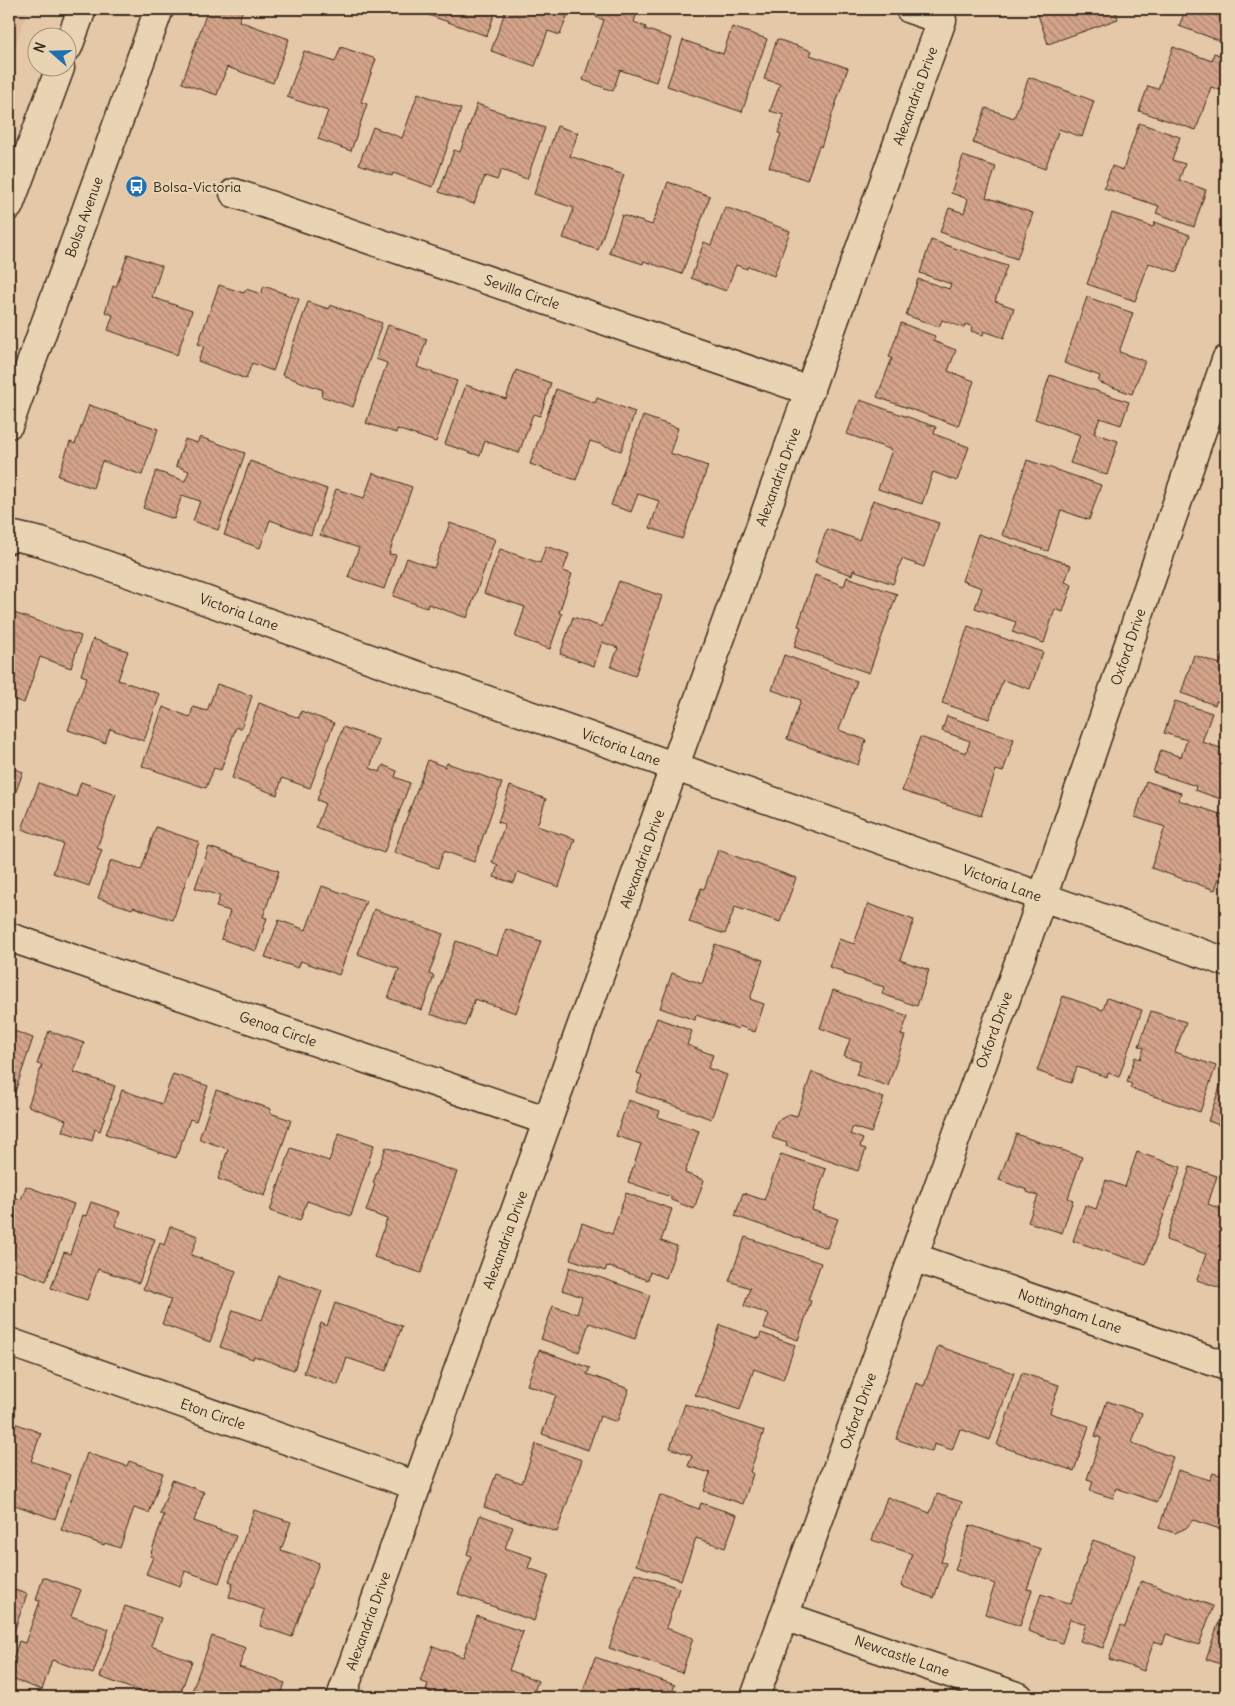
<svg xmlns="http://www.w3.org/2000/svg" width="1235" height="1706" font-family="Delius,sans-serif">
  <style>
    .built { fill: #ddba9c }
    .building { fill: url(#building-back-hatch); stroke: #3b2a1e }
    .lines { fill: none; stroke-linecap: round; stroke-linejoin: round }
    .minor-casing { stroke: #3b2a1e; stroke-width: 31 }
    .major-casing { stroke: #3b2a1e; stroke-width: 31 }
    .minor { stroke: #e8d4b2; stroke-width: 28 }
    .major { stroke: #e8d4b2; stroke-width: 28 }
    .labels { text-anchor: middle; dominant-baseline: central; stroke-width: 4.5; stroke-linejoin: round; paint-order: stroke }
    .street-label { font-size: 14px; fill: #3b2a1e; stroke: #e8d4b2 }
    .poi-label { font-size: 14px; fill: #3b2a1e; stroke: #e8d4b2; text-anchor: start }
  </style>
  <defs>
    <pattern id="building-back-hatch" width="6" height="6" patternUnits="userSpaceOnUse" patternTransform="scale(1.25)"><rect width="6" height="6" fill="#d4a48a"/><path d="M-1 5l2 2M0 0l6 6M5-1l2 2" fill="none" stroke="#ad8670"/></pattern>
  </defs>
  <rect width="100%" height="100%" fill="#e5c8a8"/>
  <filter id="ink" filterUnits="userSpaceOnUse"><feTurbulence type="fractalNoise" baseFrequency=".02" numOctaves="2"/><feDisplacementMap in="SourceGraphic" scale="10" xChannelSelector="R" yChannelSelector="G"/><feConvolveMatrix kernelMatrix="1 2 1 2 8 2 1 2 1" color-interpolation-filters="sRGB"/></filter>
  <g filter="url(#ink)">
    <path class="built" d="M9 9H28L9 63Z"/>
    <path class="building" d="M208 9H243L239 21 289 39 273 83 227 67 217 95 182 83Z
      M412 9H496L487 36Z
      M506 9H586L584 14 570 9 560 35 548 31 535 66 491 51Z
      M598 9H638L634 22 646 27 645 29 671 38 656 82 620 70 613 91 583 80 604 20 596 17Z
      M1036 9H1115L1118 19 1048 44Z
      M1186 9H1226V43L1179 26Z
      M732 27 767 39 742 112 667 86 683 40 723 54Z
      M777 39 812 51 810 55 848 68 821 147 819 146 807 180 769 167 781 134 778 133 784 115 770 111 780 84 764 79Z
      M341 47 376 59 361 102 367 104 351 151 318 139 328 111 287 97 304 51 335 62Z
      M1173 47 1212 61 1214 53 1226 57V92L1211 87 1196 130 1139 111 1148 86 1158 89Z
      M1029 77 1094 101 1082 137 1059 129 1045 169 973 143 986 108 1014 118Z
      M418 93 461 109 433 187 393 173 392 176 359 164 373 127 402 138Z
      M477 104 545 128 527 179 501 170 497 180 485 176 474 204 439 192 454 150 460 152Z
      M1139 123 1180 137 1172 160 1185 164 1179 180 1206 190 1194 227 1156 213 1159 206 1104 188 1112 166 1123 170Z
      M557 126 578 133 570 156 624 175 598 250 563 238 574 208 534 194Z
      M963 156 996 167 986 197 1033 213 1017 259 940 232 949 208 964 213 968 199 951 193Z
      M668 182 710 196 682 274 644 261 643 264 609 253 622 215 652 225Z
      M725 207 790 231 774 276 748 266 747 269 736 265 726 291 691 278 704 242 711 245Z
      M1112 213 1153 227 1155 222 1190 235 1177 272 1149 263 1135 301 1087 284Z
      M931 240 1007 266 995 301 1014 308 1004 338 984 331 983 335 971 331 973 327 965 324 964 328 942 320 939 327 906 315 918 279 949 289 951 284 920 273Z
      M128 254 162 266 152 297 192 311 177 355 108 330 113 315 105 312 113 286 116 287Z
      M219 285 244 293 246 289 261 294 264 286 299 299 273 371 252 363 246 379 198 361 204 346 198 344Z
      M1087 297 1133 313 1119 352 1145 361 1132 394 1098 382 1100 376 1064 363Z
      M308 302 329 309 330 305 382 323 353 407 321 396 323 390 282 375Z
      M901 323 935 336 933 341 956 350 948 371 974 381 958 426 877 397 892 358 889 357Z
      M388 325 427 339 417 367 457 381 436 442 397 429 396 433 366 423 387 363 376 359Z
      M516 370 551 383 540 416 533 414 519 453 485 441 480 456 445 444 466 385 506 399Z
      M1050 375 1129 402 1121 425 1100 418 1094 433 1118 441 1107 475 1070 463 1080 435 1035 419Z
      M556 389 595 403 597 398 635 412 621 451 590 441 576 480 530 464Z
      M860 400 936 427 934 434 969 447 957 481 933 472 922 504 878 489 892 450 847 434Z
      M89 405 158 429 142 475 102 461 93 488 58 476 70 442 75 444Z
      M643 416 678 428 670 453 708 466 682 539 650 528 659 501 638 494 631 512 611 505Z
      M200 437 245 453 218 530 193 521 200 501 182 495 174 519 143 508 156 471 185 481 189 471 176 466 185 439 197 443Z
      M1027 460 1101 485 1089 520 1061 510 1048 551 1002 535Z
      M250 461 327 489 311 535 270 520 260 548 224 535Z
      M373 473 412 487 389 554 396 555 384 589 348 577 359 548 320 535 336 489 364 498Z
      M873 500 939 523 924 567 902 559 893 584 853 570 852 575 815 562 827 529 859 540Z
      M450 523 495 539 467 618 428 604 427 608 393 596 407 558 434 568Z
      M978 534 1071 565 1065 582 1072 585 1063 612 1055 609 1044 643 1012 632 1016 622 975 608 982 588 962 581Z
      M546 546 569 554 563 571 572 574 559 613 562 614 550 649 515 637 525 607 484 593 500 549 540 563Z
      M815 575 844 586 847 577 897 594 869 673 794 647 801 627 798 626Z
      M619 581 662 596 635 676 611 667 618 648 602 642 594 666 560 654 573 617 602 627Z
      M11 612 81 636 71 668 40 657 24 703 9 698V618Z
      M968 626 1043 652 1030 689 1003 680 989 719 942 703Z
      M93 639 128 651 118 680 160 694 144 741 110 729 105 743 68 730 87 677 81 675Z
      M1226 647V705L1216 701 1215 705 1181 693 1194 655 1220 664Z
      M784 655 857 681 839 730 866 740 858 765 787 739 801 700 772 690Z
      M217 684 252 696 241 729 236 727 221 770 214 768 206 788 142 766 163 707 190 717 193 707 207 711Z
      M1175 701 1212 713 1202 742 1226 750V801L1195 790 1196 786 1153 772 1161 750 1181 757 1187 740 1164 733Z
      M259 703 299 718 301 711 334 723 310 788 282 778 277 795 232 778Z
      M947 716 1014 739 1003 772 996 770 981 816 902 791 920 737 966 753 970 741 942 731Z
      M343 727 379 740 370 768 380 772 383 765 397 771 395 777 410 783 384 853 316 828 325 803 317 800Z
      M428 760 445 767 447 763 502 783 474 862 444 851 438 868 394 852Z
      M9 767 23 772 9 811Z
      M1146 781 1181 793 1178 800 1226 816 1222 832 1226 833V857L1215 890 1151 868 1165 827 1135 817Z
      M81 782 116 794 97 848 102 850 89 886 53 873 63 844 22 829 39 783 76 797Z
      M510 786 546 799 537 826 575 839 559 887 518 872 514 883 494 877 498 865 492 862 505 824 498 822Z
      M156 827 199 842 173 920 133 907 132 909 98 898 111 860 141 870Z
      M209 847 279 871 263 917 267 918 256 951 221 939 230 911 216 907 220 896 195 888Z
      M718 850 796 878 780 922 735 907 725 934 689 922 701 888 704 889Z
      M322 886 366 901 339 975 301 961 298 968 265 957 279 920 306 930Z
      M868 904 914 920 900 960 929 970 917 1006 882 994 884 987 844 974 845 972 829 967 839 939 854 944Z
      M374 909 443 934 429 974 434 976 422 1010 388 998 399 969 358 954Z
      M506 929 541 941 516 1013 475 999 465 1026 430 1014 456 941 497 955Z
      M715 944 763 960 750 999 764 1004 755 1032 739 1026 738 1029 696 1015 695 1020 660 1008 672 973 702 984Z
      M833 990 908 1016 901 1035 905 1036 888 1086 856 1075 861 1061 844 1056 850 1039 820 1028Z
      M1063 996 1103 1010 1107 998 1142 1010 1119 1077 1108 1073 1107 1077 1077 1067 1071 1083 1037 1071Z
      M1151 1011 1186 1022 1175 1052 1216 1066 1200 1112 1130 1088 1132 1084 1127 1082 1135 1057 1140 1059 1144 1048 1139 1046Z
      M657 1018 692 1031 687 1045 713 1055 708 1068 727 1075 711 1119 636 1092 642 1075 637 1073Z
      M9 1029 33 1038 10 1107 9 1106Z
      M49 1031 84 1043 74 1072 115 1086 100 1131 95 1129 92 1141 62 1131 66 1120 28 1106 42 1065 37 1064Z
      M812 1072 884 1098 871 1133 853 1127 850 1134 863 1139 860 1147 866 1149 858 1171 786 1146 787 1143 772 1138 777 1121 790 1114 797 1116Z
      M173 1074 208 1086 196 1121 190 1119 176 1158 106 1134 122 1090 162 1104Z
      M1226 1074V1127L1208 1121 1221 1084 1223 1085Z
      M216 1090 271 1109 270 1113 291 1120 265 1196 218 1179 228 1149 199 1139Z
      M628 1100 660 1111 658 1117 699 1131 685 1173 704 1180 694 1209 671 1200V1197L628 1182 641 1144 616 1136Z
      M339 1133 374 1145 351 1216 307 1201 300 1221 270 1211 291 1148 329 1161Z
      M1016 1134 1082 1157 1068 1198 1073 1200 1062 1233 1028 1222 1038 1196 1027 1192V1190L999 1180Z
      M386 1147 457 1172 421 1273 374 1257 387 1219 366 1211 375 1184 373 1183Z
      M1137 1152 1181 1167 1146 1264 1073 1241 1085 1205 1096 1209 1106 1180 1125 1187Z
      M781 1154 826 1169 812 1210 838 1219 827 1248 735 1216 743 1193 764 1200Z
      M1190 1167 1217 1176 1208 1204 1226 1211V1290L1197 1280 1206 1254 1166 1240Z
      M26 1186 74 1204 46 1281 9 1267V1195L21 1200Z
      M626 1193 672 1209 661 1241 677 1246 666 1278 650 1272 648 1280 607 1266 605 1271 570 1259 582 1223 612 1234Z
      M91 1202 120 1212 115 1226 155 1239 139 1283 98 1269 87 1300 51 1288 64 1252 70 1254 83 1215 86 1216Z
      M170 1226 198 1236 191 1255 236 1271 210 1342 162 1324 171 1299 143 1289 160 1243 164 1245Z
      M745 1237 821 1263 808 1300 811 1301 798 1340 764 1328 769 1314 744 1306 750 1288 729 1281Z
      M570 1267 650 1295 635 1339 589 1323 579 1352 541 1339 553 1306 577 1314 582 1297 562 1290Z
      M278 1275 322 1291 294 1370 254 1356 253 1359 220 1347 233 1310 262 1320Z
      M335 1303 402 1326 386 1371 347 1358 338 1385 304 1373 321 1323 327 1326Z
      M720 1325 759 1339 761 1333 795 1345 783 1380 754 1369 740 1410 695 1395Z
      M938 1346 1014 1373 990 1440 960 1429 952 1450 934 1444 932 1452 896 1439 916 1383 924 1386Z
      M539 1350 590 1368 587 1374 629 1389 617 1422 600 1416 588 1450 542 1434 556 1395 527 1385Z
      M1022 1373 1059 1385 1050 1413 1089 1426 1074 1471 997 1445Z
      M1107 1401 1142 1413 1132 1443 1173 1457 1157 1502 1116 1488 1113 1498 1090 1491 1093 1481 1087 1479 1101 1438 1095 1436Z
      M685 1404 764 1431 750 1472 753 1474 743 1504 704 1491 710 1473 688 1466 692 1456 670 1448Z
      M9 1421 41 1433 31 1461 70 1475 55 1519 9 1503Z
      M536 1444 582 1460 557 1532 484 1507 496 1474 522 1483Z
      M87 1453 127 1466 129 1461 163 1473 149 1513 134 1508 120 1548 105 1543 104 1545 61 1530Z
      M1226 1458V1531L1193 1520 1186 1528 1175 1533 1159 1528 1178 1470 1210 1480 1213 1473 1220 1475Z
      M172 1480 204 1492 194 1521 236 1536 219 1583 185 1571 180 1586 146 1574 153 1557 150 1556 164 1515 160 1514Z
      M937 1494 962 1502 941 1562 946 1563 934 1598 901 1586 912 1554 872 1540 887 1497 930 1513Z
      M660 1495 699 1509 701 1503 737 1515 725 1548 696 1538 681 1580 636 1565Z
      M254 1510 291 1522 281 1550 319 1563 292 1637 260 1626 265 1610 229 1597 233 1583 229 1581Z
      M480 1515 513 1527 505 1548 532 1557 528 1568 549 1575 534 1621 458 1594 471 1556 467 1554Z
      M970 1525 1041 1549 1027 1589 1032 1590 1020 1626 985 1614 995 1584 955 1570Z
      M1093 1540 1136 1555 1103 1648 1080 1641 1086 1624 1070 1619 1062 1643 1028 1631 1041 1594 1071 1604Z
      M635 1573 679 1588 666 1628 693 1638 682 1673 609 1648Z
      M43 1577 81 1590 71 1616 109 1629 93 1674 52 1660 42 1690 9 1678V1671L19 1641 25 1643 40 1601 36 1600Z
      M1141 1581 1213 1606 1199 1645 1166 1634 1163 1644 1154 1641 1144 1671 1109 1659 1121 1625 1125 1627Z
      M9 1588 27 1594 9 1646Z
      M125 1606 161 1618 151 1646 192 1661 179 1697H139L141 1692 100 1677Z
      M1222 1613 1226 1615V1666L1206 1659Z
      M477 1616 523 1632 509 1670 538 1681 532 1697H481L474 1695 473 1697H451L453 1693 443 1690 441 1696 426 1691 428 1684 420 1681 433 1646 463 1657Z
      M212 1636 246 1648 239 1667 285 1683 280 1697H190Z
      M595 1657 675 1685 670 1697H581Z"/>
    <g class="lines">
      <defs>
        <path id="minor" d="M234 193 810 391
          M9 539 14 536 41 542 1226 962
          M9 937 548 1121
          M913 1257 1226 1366
          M9 1342 417 1486
          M784 1616 1019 1697
          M341 1697 942 20 910 9
          M755 1697 1042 898 1226 360"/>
        <path id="major" d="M68 47 82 9
          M9 206 60 68
          M9 424 159 9"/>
      </defs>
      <use href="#minor" class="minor-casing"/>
      <use href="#major" class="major-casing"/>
      <use href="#minor" class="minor"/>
      <use href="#major" class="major"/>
    </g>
  </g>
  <defs>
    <symbol id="bus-disc" viewBox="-11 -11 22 22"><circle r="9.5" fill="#1f6fb2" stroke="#e8d4b2"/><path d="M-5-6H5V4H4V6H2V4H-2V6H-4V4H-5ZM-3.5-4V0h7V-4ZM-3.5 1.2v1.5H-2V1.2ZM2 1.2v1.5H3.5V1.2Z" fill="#fff"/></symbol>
  </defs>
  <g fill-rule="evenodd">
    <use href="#bus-disc" x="124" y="174" width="25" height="25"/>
  </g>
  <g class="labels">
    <g class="street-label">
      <text transform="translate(915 96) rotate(-70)">Alexandria Drive</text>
      <text transform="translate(84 217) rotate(-70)">Bolsa Avenue</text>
      <text transform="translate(522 292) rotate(19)">Sevilla Circle</text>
      <text transform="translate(778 477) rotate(-70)">Alexandria Drive</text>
      <text transform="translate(239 612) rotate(20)">Victoria Lane</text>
      <text transform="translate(1128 647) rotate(-71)">Oxford Drive</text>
      <text transform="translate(621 747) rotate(20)">Victoria Lane</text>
      <text transform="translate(642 859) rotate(-70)">Alexandria Drive</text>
      <text transform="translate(1002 883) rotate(20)">Victoria Lane</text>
      <text transform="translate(278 1029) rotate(19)">Genoa Circle</text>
      <text transform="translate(994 1030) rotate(-70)">Oxford Drive</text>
      <text transform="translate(505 1240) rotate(-70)">Alexandria Drive</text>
      <text transform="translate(1070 1311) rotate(19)">Nottingham Lane</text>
      <text transform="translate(858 1411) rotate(-70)">Oxford Drive</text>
      <text transform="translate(213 1414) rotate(19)">Eton Circle</text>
      <text transform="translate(368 1621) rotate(-70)">Alexandria Drive</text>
      <text transform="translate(902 1656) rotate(19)">Newcastle Lane</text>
    </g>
    <g class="poi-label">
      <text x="153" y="187">Bolsa-Victoria</text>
    </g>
  </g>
  <rect width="1235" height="1706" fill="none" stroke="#e8d4b2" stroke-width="30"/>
  <rect x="15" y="15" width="1205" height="1676" fill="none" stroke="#3b2a1e" stroke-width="2" filter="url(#ink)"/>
  <g transform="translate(52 52) rotate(290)"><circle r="24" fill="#e8d4b2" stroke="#a39077"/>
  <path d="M0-4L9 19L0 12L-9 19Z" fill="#1f6fb2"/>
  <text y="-8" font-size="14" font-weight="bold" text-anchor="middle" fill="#3b2a1e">N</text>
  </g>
</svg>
